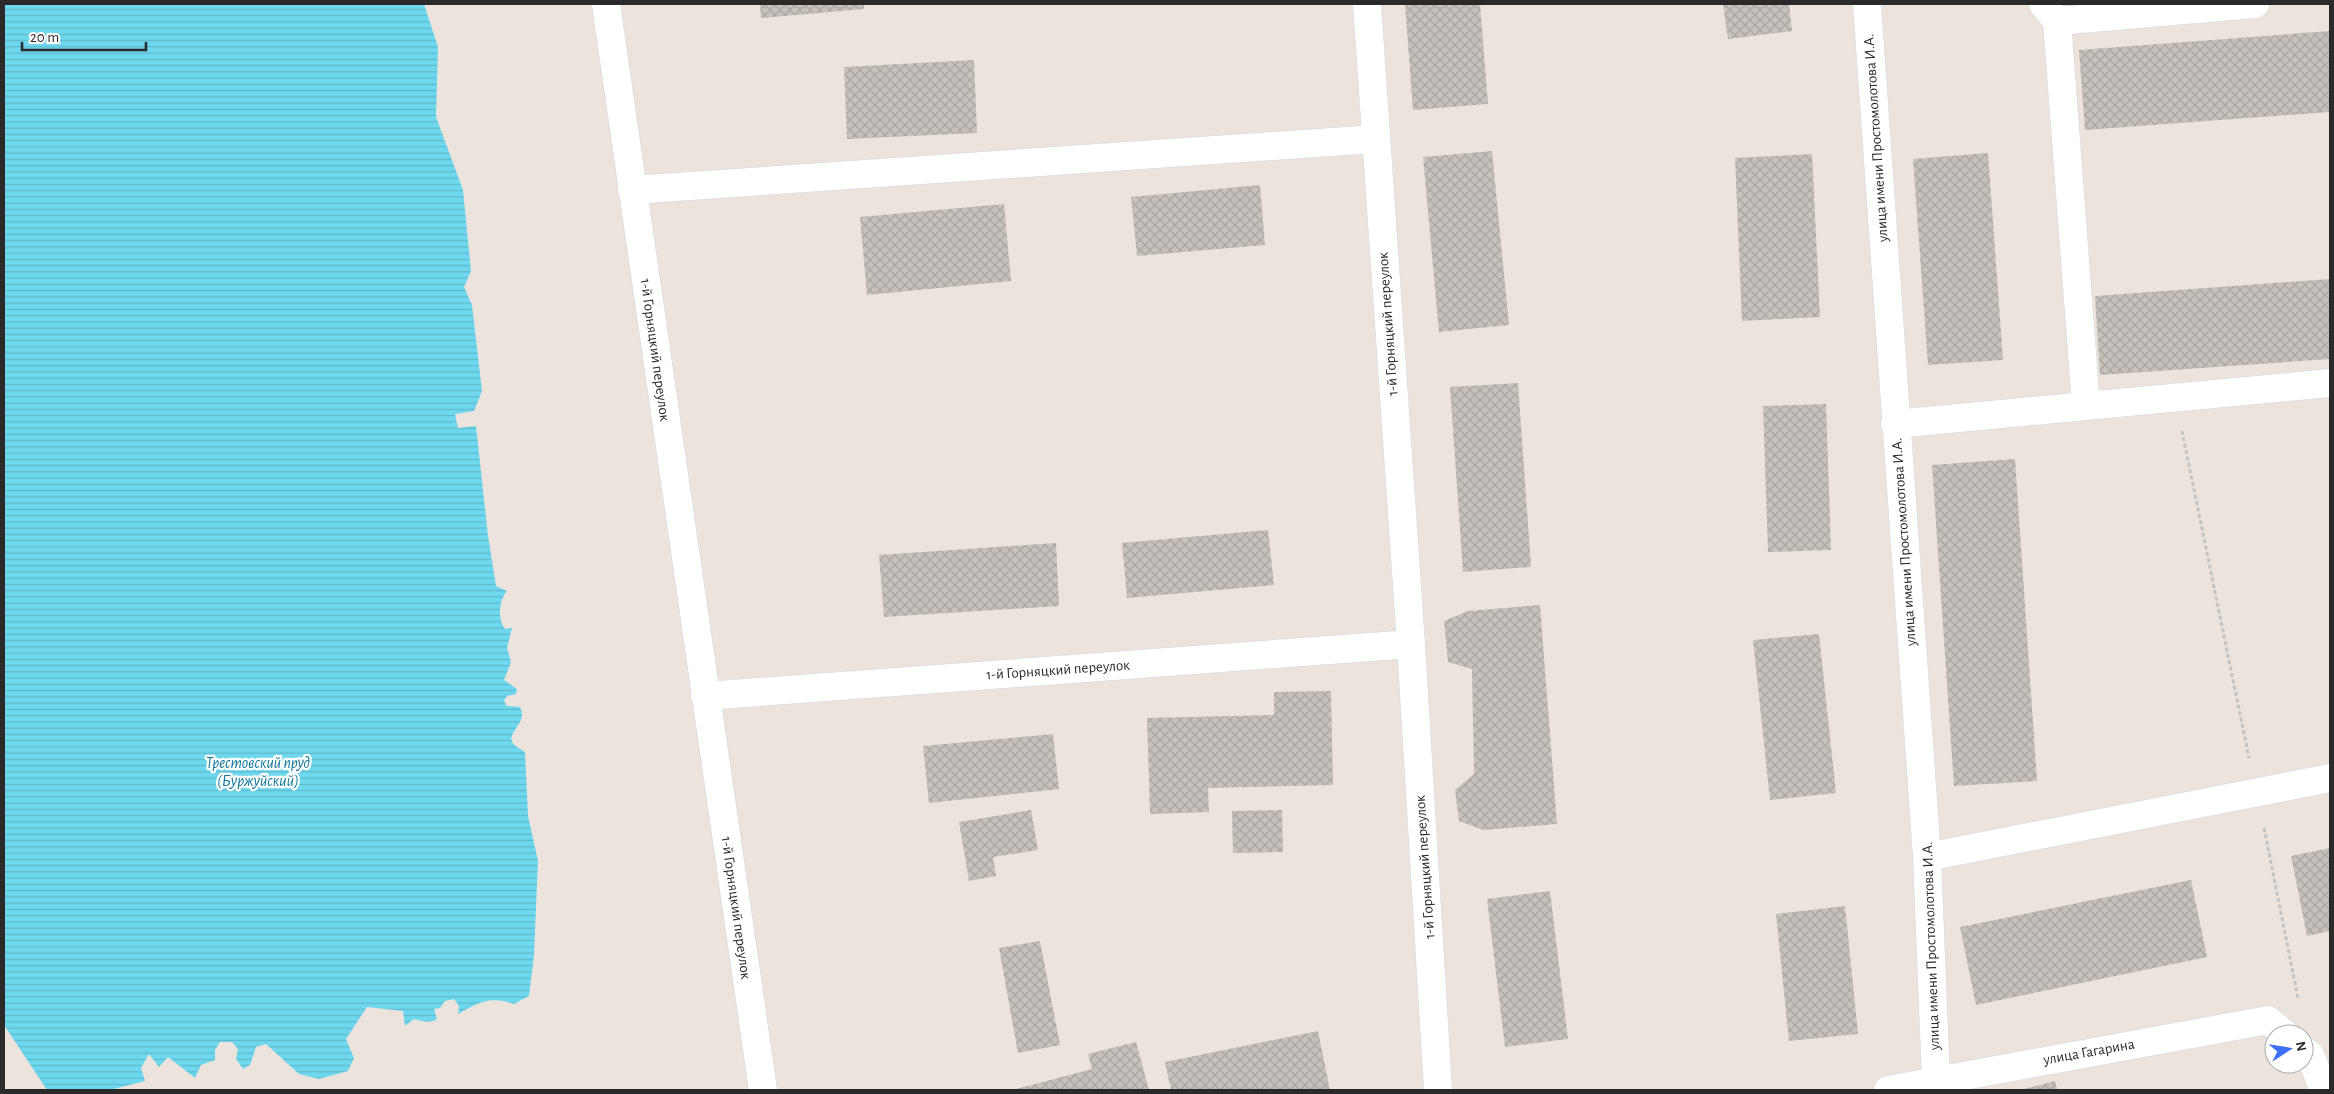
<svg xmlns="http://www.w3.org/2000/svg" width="2334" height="1094" font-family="'Alegreya Sans',sans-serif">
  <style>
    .water { fill: url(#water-rules) }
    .building { fill: url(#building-cross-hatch) }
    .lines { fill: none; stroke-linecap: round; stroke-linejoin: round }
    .minor-casing { stroke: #d1d6e3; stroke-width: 29 }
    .path { stroke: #c3c3c3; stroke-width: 3; stroke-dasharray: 4 2.5; stroke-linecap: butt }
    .minor { stroke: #fff; stroke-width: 28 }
    .labels { text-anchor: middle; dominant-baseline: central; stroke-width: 4.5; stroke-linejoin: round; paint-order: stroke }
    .street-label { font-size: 15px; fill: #2a2a2a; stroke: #fff }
    .water-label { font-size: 16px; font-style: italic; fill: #0e769a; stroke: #fff }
  </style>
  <defs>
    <pattern id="water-rules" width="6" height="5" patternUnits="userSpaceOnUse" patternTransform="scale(1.25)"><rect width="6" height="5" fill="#6fd7ee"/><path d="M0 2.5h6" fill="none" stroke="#60b9cc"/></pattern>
    <pattern id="building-cross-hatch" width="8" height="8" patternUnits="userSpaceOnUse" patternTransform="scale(1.25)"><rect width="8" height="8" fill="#c7c1bb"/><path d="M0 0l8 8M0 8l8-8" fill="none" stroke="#aba6a1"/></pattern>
  </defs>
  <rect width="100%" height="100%" fill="#ece4dc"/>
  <path class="water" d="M4 4H424L438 47 436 117 463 190 471 271 464 287 472 305 482 391 474 411 455 414 458 428 476 426 488 536 496 586 507 591C499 600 497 619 505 629L512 628 507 648 511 662 504 680 517 689 516 694 507 696 504 701 507 706 520 707C527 721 514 726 511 739L514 745 525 752 528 816 538 861 534 955 529 996 514 1004C489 996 480 1002 458 1014L459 1006 454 999 445 1001 440 1008 434 1009 437 1019C430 1024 422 1021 414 1019L405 1026 403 1011 367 1007 346 1039 354 1058 348 1071 319 1079 299 1074 266 1044 256 1047 250 1065 243 1069 236 1059 238 1049 232 1042H220L215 1050V1060L201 1065 195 1078 168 1057 159 1067 149 1054 141 1068 145 1081 110 1090H47L4 1025Z"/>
  <path class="building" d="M760 4H864V9L761 18Z
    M1405 4H1480L1488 104 1413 110Z
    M1723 4H1789L1792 31 1728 39Z
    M2330 31V112L2085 130 2079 50Z
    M974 60 977 133 847 139 844 67Z
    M1492 151 1509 325 1439 332 1423 157Z
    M1988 153 2003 360 1928 365 1913 159Z
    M1812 154 1820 317 1742 321 1735 158Z
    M1260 185 1265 245 1137 256 1131 197Z
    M1004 204 1011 281 867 295 860 217Z
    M2330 279V359L2100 375 2095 296Z
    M1518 383 1531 567 1463 572 1450 387Z
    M1826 404 1831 550 1768 552 1763 406Z
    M2015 459 2037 781 1954 786 1932 465Z
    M1268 530 1274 585 1127 598 1122 543Z
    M1056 543 1059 606 884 617 879 555Z
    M1540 605 1557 824 1483 830 1459 821 1455 790 1474 774 1472 669 1448 662 1444 621 1468 611Z
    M1819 634 1836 793 1770 800 1753 640Z
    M1331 691 1333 785 1208 788 1209 812 1150 814 1147 718 1274 715V692Z
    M1053 734 1059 789 929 803 923 746Z
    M1031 810 1038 850 993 857 996 876 969 881 959 822Z
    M1282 810 1283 852 1233 853 1232 811Z
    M2330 848V931L2307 936 2291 856Z
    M2191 880 2207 957 1976 1005 1960 927Z
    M1550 891 1568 1039 1505 1047 1487 899Z
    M1845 906 1858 1034 1789 1041 1776 914Z
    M1040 941 1060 1045 1018 1053 999 948Z
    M1318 1031 1330 1090H1171L1165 1062Z
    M1136 1042 1149 1090H1012L1092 1069 1088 1054Z
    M2055 1081 2057 1090H2020Z"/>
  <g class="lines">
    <defs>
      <path id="minor" d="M606 4 763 1090
        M1367 4 1411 644 1438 1090
        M1867 4 1927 857 1936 1080
        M2043 4 2057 21 2255 4
        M2057 21 2086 406
        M632 190 1375 139
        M1895 424 2330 383
        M705 696 1411 644
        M1927 857 2330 778
        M2304 1051 2310 1055 2324 1090
        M1888 1090 2268 1020 2285 1034"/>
    </defs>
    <use href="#minor" class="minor-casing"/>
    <path class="path" d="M2182 431 2249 758
      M2264 828 2298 998"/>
    <use href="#minor" class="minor"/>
  </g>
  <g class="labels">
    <g class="street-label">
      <text transform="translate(1876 138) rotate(-94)">улица имени Простомолотова И.А.</text>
      <text transform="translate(1388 324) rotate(-94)">1-й Горняцкий переулок</text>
      <text transform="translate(655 350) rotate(82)">1-й Горняцкий переулок</text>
      <text transform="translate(1904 542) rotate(-94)">улица имени Простомолотова И.А.</text>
      <text transform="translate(1058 670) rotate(-4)">1-й Горняцкий переулок</text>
      <text transform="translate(1425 867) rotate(-94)">1-й Горняцкий переулок</text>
      <text transform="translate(736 908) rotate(82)">1-й Горняцкий переулок</text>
      <text transform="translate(1931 946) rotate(-92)">улица имени Простомолотова И.А.</text>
      <text transform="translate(2089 1052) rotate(-10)">улица Гагарина</text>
    </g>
    <g class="water-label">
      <text x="258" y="763">Трестовский пруд<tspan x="258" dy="18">(Буржуйский)</tspan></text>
    </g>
  </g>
  <rect width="2334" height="1094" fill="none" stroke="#2a2a2a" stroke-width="10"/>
  <g transform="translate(2289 1049) rotate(78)"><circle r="24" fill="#ffffff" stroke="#aaaaaa"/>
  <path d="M0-4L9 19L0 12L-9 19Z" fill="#3c70f9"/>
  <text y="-8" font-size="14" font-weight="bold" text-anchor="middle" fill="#2a2a2a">N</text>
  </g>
  <path d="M22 42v8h124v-8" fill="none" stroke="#2a2a2a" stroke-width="2.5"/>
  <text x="30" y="42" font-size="15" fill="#2a2a2a" stroke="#ffffff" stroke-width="4" paint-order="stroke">20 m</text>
</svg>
